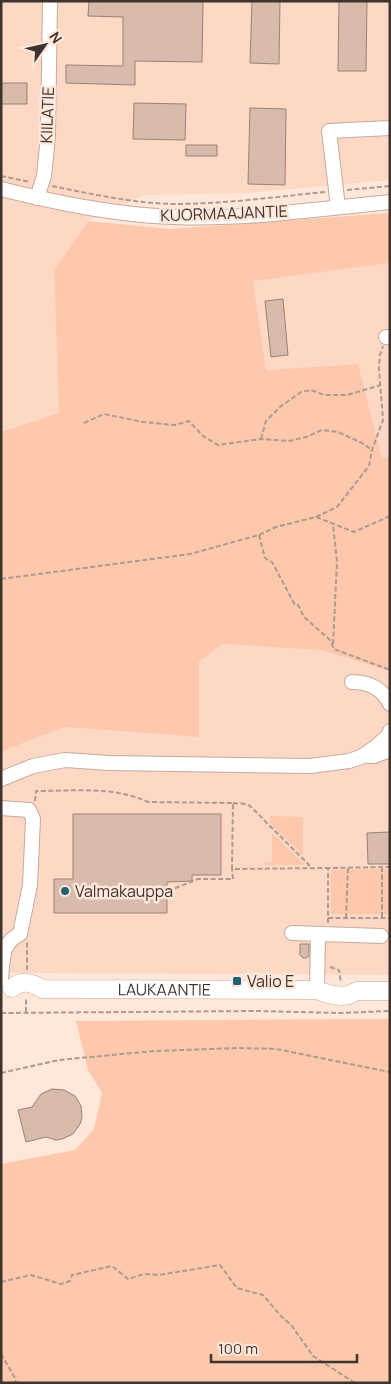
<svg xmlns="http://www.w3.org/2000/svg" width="391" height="1384" font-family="Manrope,sans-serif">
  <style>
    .built { fill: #fdd9c5 }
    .green { fill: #fdc8ab }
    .building { fill: #d8bbac; stroke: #9b8172 }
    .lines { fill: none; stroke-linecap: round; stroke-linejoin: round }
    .minor-casing { stroke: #c6aa9b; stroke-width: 16 }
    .major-casing { stroke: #c6aa9b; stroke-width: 19 }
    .path { stroke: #ac9a8f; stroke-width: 2; stroke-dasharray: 5 2.5; stroke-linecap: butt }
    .minor { stroke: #fff; stroke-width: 14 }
    .major { stroke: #fff; stroke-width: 18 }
    .poi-dot { fill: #216176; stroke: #ffe7da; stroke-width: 2 }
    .labels { text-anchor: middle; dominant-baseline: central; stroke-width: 5; stroke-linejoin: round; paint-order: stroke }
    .street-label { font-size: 16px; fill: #3f342d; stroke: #ffe7da }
    .poi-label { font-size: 16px; fill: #3f342d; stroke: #ffe7da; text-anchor: start }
  </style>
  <rect width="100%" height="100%" fill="#ffe7da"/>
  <path class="built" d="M1 1H390V180L248 193 144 195 88 221 54 270 59 413 1 432Z
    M390 263V457L382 458 358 364 266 370 253 280Z
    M222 644 321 650 390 671V975L1 973V754L8 749 64 727 198 737 199 662Z"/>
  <path class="green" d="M390 213V263L253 281 266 370 358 364 382 458 390 457V671L321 650 222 644 199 662V737L64 727 8 749 1 754V432L59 413 54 270 88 221 171 229Z
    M270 816 303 817V856L270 823Z
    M272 833 304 864V865H265V862H272Z
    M390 869V914H331V870Z
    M390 1019V1383H1V1164L75 1150 94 1129 102 1093 88 1070 76 1021Z"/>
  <path class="building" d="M89 1H203L202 62 135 61V85L66 83V65L123 66V17L88 16Z
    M252 1H280L279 64 250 63Z
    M339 1H367L366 71H338Z
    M1 83H27V104H1Z
    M134 103 186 104 185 140 133 139Z
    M250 108 286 109 285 185 248 184Z
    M186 145H217V156H186Z
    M283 299 288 355 271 357 265 301Z
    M73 814H221V875H192V881L167 882V913H54V879H73Z
    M390 832V864H368L367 833Z
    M300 944H309V956L306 958H303L300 955Z
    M52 1089 64 1090 75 1096 81 1106 82 1118 80 1124 73 1134 62 1139 56 1140 46 1137 26 1142 18 1110 32 1107 41 1094Z"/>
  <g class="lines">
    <defs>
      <path id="minor" d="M1 189C58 203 115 215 174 217 246 220 318 209 390 202
        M37 198 44 176 48 136 50 1
        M338 207 329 131 390 128
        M386 337H390
        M352 682C369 682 383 689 390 704
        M367 756H374L390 750
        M1 779 33 766 65 760 109 763 310 766 349 761 361 757 374 748 388 736 390 731
        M1 808 29 810 33 819 30 885 20 934C1 943 3 960 1 979
        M292 933 381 936
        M317 990 318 934"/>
      <g id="major">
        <path id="s1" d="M12 988C21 980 32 982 42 989L317 990 328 994 341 996 349 995 357 991H390"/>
      </g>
    </defs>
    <use href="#minor" class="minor-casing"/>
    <use href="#major" class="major-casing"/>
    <path class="path" d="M1 176 30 182
      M52 186C92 194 132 203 173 204 224 204 275 197 325 192
      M347 190 390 186
      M84 423 104 414 143 422 175 425 189 421 203 436 218 445 261 439 289 441 306 437 322 430 338 432 362 443 372 450
      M261 439 266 421 280 407 301 392 311 390 324 395H347L381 385
      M316 517 337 507 369 466 372 450 383 420 379 369 380 355 383 346
      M259 535 265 558 272 562 295 605H298L304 617 330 640 334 649 390 670
      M1 579 190 554 259 535 276 527 316 517 354 532 390 516
      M333 644 337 562 333 524
      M35 801 36 791C73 791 114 786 148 802L233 803 232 869 328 868
      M233 803 246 804 250 806 309 865V869
      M168 891 198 879H233L232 869
      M382 917V867
      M328 918H390
      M346 918 348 867
      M328 923V868L390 867
      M330 967 339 970 341 983
      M27 970V942
      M26 1012V997
      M1 1013 256 1011 340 1013 390 1011
      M1 1073 59 1060 154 1051 239 1048 276 1049 390 1072
      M1 1282 31 1275 61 1284 70 1281 72 1275 112 1266 128 1279 144 1274 159 1275 220 1265 237 1288 263 1295 280 1315 292 1326 313 1356 355 1383
      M1 1354 15 1378 16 1383"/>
    <use href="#minor" class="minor"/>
    <use href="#major" class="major"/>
  </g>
  <g class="poi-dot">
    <circle cx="65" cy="891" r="5"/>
    <rect x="232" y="976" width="10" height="10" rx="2.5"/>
  </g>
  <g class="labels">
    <g class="street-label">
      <text transform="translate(47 115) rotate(-88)">KIILATIE</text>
      <text transform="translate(224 213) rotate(-2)">KUORMAAJANTIE</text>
      <text stroke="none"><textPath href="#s1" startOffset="155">LAUKAANTIE</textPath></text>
    </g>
    <g class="poi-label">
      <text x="75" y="891">Valmakauppa</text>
      <text x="247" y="981">Valio E</text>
    </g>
  </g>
  <rect width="391" height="1384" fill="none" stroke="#3f342d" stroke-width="5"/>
  <g transform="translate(45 45) rotate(56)" stroke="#ffe7da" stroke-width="4" paint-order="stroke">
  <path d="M0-4L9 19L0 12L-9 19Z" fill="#3f342d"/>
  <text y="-8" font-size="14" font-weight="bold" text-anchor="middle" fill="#3f342d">N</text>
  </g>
  <path d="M211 1354v8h146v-8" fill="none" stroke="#3f342d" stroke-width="2.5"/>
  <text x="218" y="1354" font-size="15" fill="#3f342d" stroke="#ffe7da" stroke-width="4" paint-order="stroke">100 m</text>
</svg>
